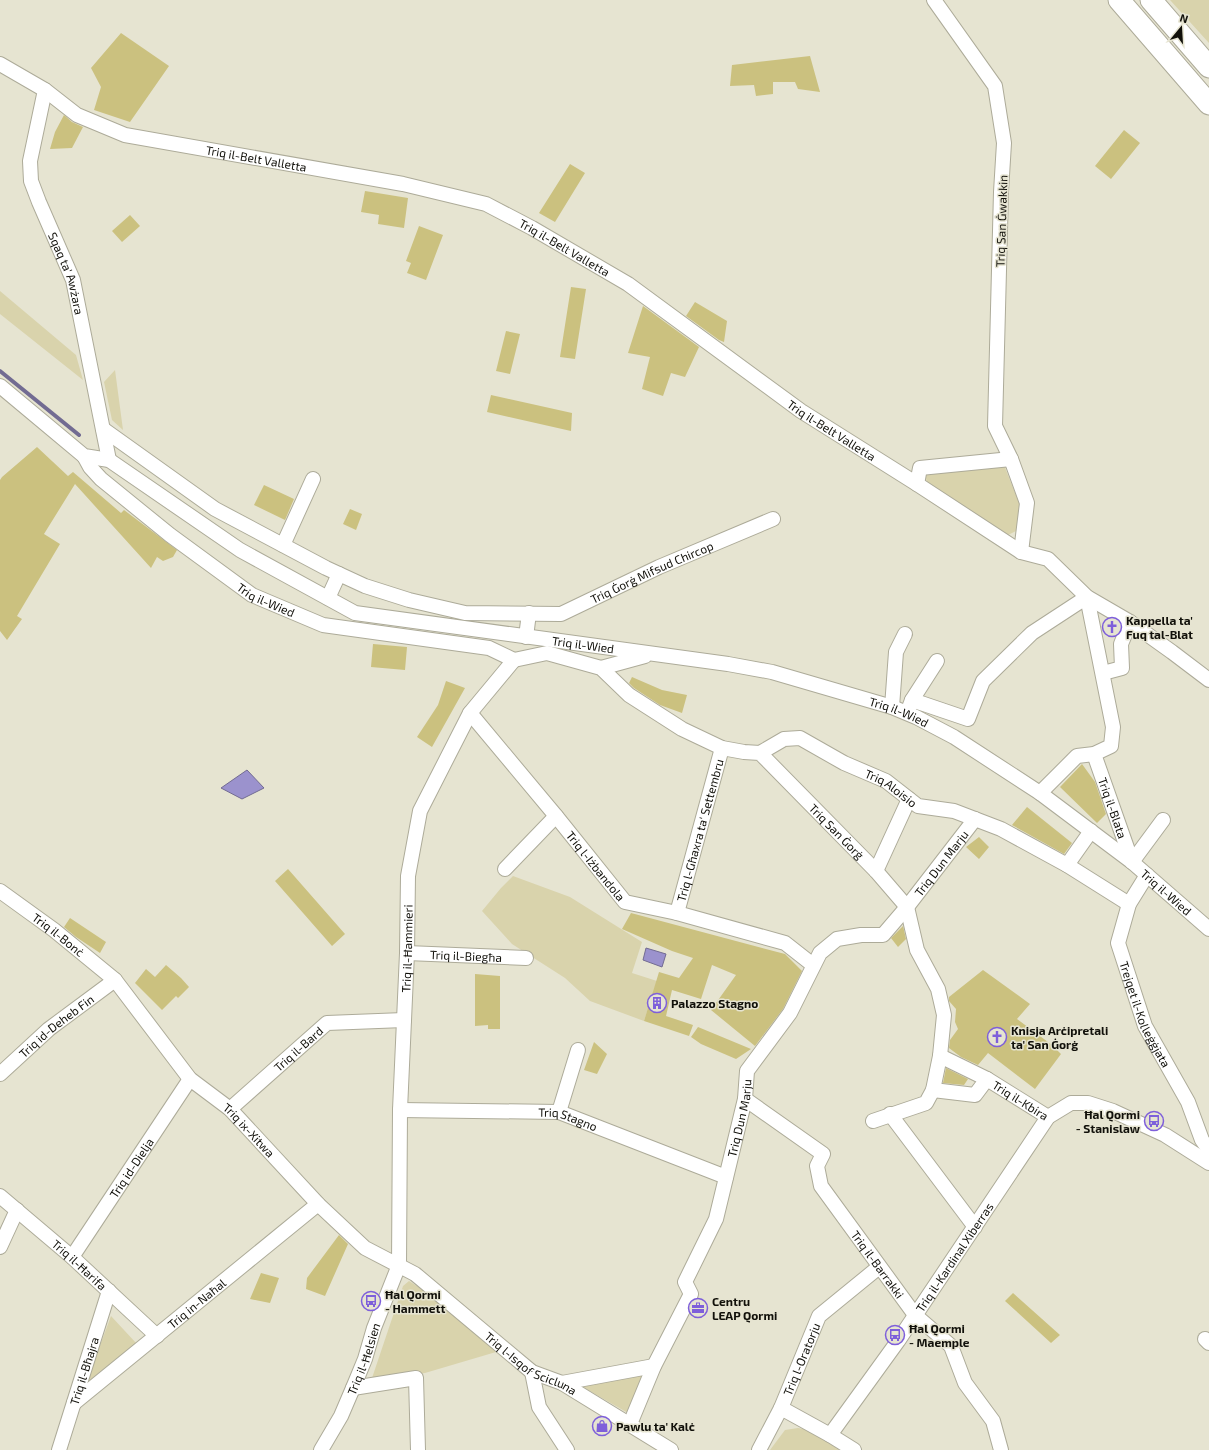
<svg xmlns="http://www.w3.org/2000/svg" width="1209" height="1450" font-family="'Exo 2',sans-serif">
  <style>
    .green { fill: #d9d3ac }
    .water { fill: #9b92cd; stroke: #726b92 }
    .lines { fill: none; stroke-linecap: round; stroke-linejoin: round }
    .stream { stroke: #726b92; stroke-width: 4 }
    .building { fill: #cbc17f }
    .minor-casing { stroke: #adab99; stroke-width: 16 }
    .highway-casing { stroke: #adab99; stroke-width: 23 }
    .minor { stroke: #fff; stroke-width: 14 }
    .highway { stroke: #fff; stroke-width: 21 }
    .labels { text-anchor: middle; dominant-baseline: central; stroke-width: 3; stroke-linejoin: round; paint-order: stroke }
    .street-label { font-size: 12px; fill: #11100a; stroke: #e6e4d1 }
    .poi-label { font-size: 12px; font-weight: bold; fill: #11100a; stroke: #e6e4d1; text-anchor: start }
  </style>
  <rect width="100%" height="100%" fill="#e6e4d1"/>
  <path class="green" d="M1170 0H1209V43Z
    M0 291 76 355 83 380 0 314Z
    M115 370 123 430 112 420 104 382Z
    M1004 465 1021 508 1020 529 1008 535 927 484 925 472Z
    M513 876 570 897 642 942 632 973 657 981 644 1021 590 1001 565 978 512 944 482 911 501 888Z
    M409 1281 440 1301 496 1352 425 1373 371 1381 403 1286Z
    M111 1316 137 1344 86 1383Z
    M645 1373 628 1413 576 1383Z
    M798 1428 810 1430 839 1450H770L785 1430Z"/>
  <path class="water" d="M247 770 264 788 242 799 221 788Z
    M646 948 666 954 662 967 643 960Z"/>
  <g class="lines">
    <path class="stream" d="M0 371 79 435"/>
  </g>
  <path class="building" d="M121 33 169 66 130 122 94 110 101 87 91 68Z
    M810 56 820 92 798 89 795 82H773V94L756 96 754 85 730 86 732 65Z
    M64 115 72 122 83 127 72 148 50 149 55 132Z
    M1124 130 1140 143 1111 179 1095 166Z
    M570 164 585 173 555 222 539 213Z
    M365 191 408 198 404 228 378 224 379 215 361 212Z
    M130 215 140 226 122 242 112 231Z
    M419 226 443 235 426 280 407 273 411 263 406 261Z
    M571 287 586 289 575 359 560 357Z
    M695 302 727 321 724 342 719 340 686 316Z
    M643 306 699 347 685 377 671 373 663 396 642 389 650 357 628 353Z
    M506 331 520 334 510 374 496 371Z
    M491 395 572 413 571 431 487 412Z
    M37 447 68 476 73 472 121 513 124 510 177 550 173 557 163 561 157 557 151 568 75 484 44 534 60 544 17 616 22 619 7 640 0 631V480L2 477Z
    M264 485 294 499 285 520 254 505Z
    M350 509 362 514 356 530 343 524Z
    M1108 622H1114L1119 626 1115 636 1107 635Z
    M373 644 407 647 405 670 371 667Z
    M632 677 662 690 687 695 682 713 660 705 634 688 629 683Z
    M446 681 465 688 432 747 417 737 438 705Z
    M1082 764 1095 782 1106 814 1097 823 1060 787Z
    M1027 807 1072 843 1064 854 1012 825Z
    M979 837 989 847 979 859 966 847Z
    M288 869 345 934 332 946 275 881Z
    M631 913 785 954 802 971 783 1009 755 1046 711 1010 736 975 712 965 701 999 672 990 666 1016 693 1025 689 1036 644 1021 659 972 679 978 693 958 672 951 622 929Z
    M70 918 106 942 100 953 76 937 64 927Z
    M903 926 906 939 898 947 891 938Z
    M166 965 181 978 189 987 178 998 176 996 162 1010 135 983 146 969 155 977Z
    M983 970 1030 1004 1017 1019 1052 1045 1061 1054 1035 1089 988 1053 978 1065 961 1057 949 1048 950 1040 958 1029 955 1022 956 1009 949 1001V997Z
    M475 974 500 976V1029H488V1025L475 1026Z
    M698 1027 751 1049 736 1059 701 1044 691 1037Z
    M594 1042 607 1054 597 1074 584 1070Z
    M946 1068 968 1079 964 1085 943 1083Z
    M339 1235 348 1244 325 1296 306 1289 307 1278Z
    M261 1273 279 1278 270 1303 250 1299Z
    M1013 1293 1060 1335 1051 1343 1005 1301Z"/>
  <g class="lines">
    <defs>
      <g id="minor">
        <path d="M934 0 995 86 1004 143 1001 192 995 426 1011 459 1027 503 1021 552"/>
        <path id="s1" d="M0 64 45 90 77 115 125 135 403 184 486 204 532 228 628 284 801 411 917 484 1021 552 1048 559 1087 597 1130 622 1172 652 1209 680"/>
        <path id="s2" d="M45 90 30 161 31 181 39 202 73 280 109 460"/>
        <path id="s3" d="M0 386 84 456 109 460 240 550 355 613 728 664 772 672 892 707 916 717 954 737 1040 793 1132 862 1209 929"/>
        <path id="s4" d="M103 429 215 509 326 568 365 586 409 600 465 613 561 614 659 567 773 519"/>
        <path id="s5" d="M84 456 90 467 101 479 170 535 252 595 323 625 489 648 514 660"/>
        <path d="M917 484 920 468 1011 459"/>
        <path d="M283 545 313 479"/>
        <path d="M328 598 339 574"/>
        <path d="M526 637 529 613"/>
        <path id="s6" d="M514 660 547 653 601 668 629 695 682 729 722 748 744 752 760 753 876 871 907 907 917 950 938 989 944 1015 940 1056 933 1090 926 1103 873 1121"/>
        <path d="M601 668 645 656"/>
        <path d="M1103 673 1122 668 1121 644 1130 622"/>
        <path d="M912 700 968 719 983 681 1032 633 1087 597 1113 727 1111 746 1094 754 1077 756 1040 793"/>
        <path d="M892 707 896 652 905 634"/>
        <path d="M909 708 912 700 937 661"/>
        <path id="s7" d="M470 713 556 816 625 902 677 913 785 943 813 965"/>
        <path id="s8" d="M760 753 784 739 800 738 844 763 886 781 918 806 954 811 1001 829 1067 865 1129 904"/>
        <path id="s9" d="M1094 754 1132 862"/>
        <path d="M1132 862 1163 820"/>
        <path d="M1067 865 1091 831"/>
        <path d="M505 869 556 816"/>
        <path d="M876 871 909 799"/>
        <path id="s10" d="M1147 875 1129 904 1118 943 1145 1026 1188 1102 1202 1140 1209 1150"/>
        <path id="s11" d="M0 891 54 930 115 980 190 1079 230 1109 318 1204 365 1248 415 1274 532 1372 562 1383 671 1450"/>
        <path id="s12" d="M677 913 722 748"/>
        <path id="s13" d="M407 953 526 958"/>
        <path id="s14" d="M940 1056 987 1079 1048 1117"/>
        <path id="s15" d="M0 1074 49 1029 115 980"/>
        <path d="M933 1090 975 1095 987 1079"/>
        <path id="s16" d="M745 1099 823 1154 817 1166 821 1186 915 1315 951 1346 965 1383 993 1421 1001 1450"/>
        <path id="s17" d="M230 1109 327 1023 404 1020"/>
        <path id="s18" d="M400 1110 559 1112 726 1177"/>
        <path d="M559 1112 578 1050"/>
        <path d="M890 1114 975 1227"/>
        <path id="s19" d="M0 1196 72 1257 157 1336"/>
        <path d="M0 1247 17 1210"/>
        <path id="s20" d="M72 1257 190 1079"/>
        <path d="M1205 1339 1209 1343"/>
        <path d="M532 1372 539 1407 567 1450"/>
        <path d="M562 1383 654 1366"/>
        <path d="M353 1388 416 1378 418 1450"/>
        <path id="s21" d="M74 1403 318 1204"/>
        <path id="s22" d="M781 1408 819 1316 879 1267"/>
        <path id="s23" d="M630 1424 654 1366 691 1294 685 1282 716 1219 745 1099 747 1071 790 1013 820 953 837 939 861 935H883L907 907 975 819"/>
        <path id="s24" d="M830 1435 898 1341 1048 1117 1071 1103H1088L1113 1111 1165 1135 1209 1163"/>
        <path id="s25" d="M59 1450 109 1291"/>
        <path id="s26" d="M321 1450 341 1416 353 1388 365 1359 374 1328 399 1265 400 1110 407 953 408 876 420 811 470 713 514 660"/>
        <path d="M759 1450 781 1408 830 1435 854 1450"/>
      </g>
      <path id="highway" d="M1119 0 1209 104
        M1151 0 1209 67"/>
    </defs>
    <use href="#minor" class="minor-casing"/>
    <use href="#highway" class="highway-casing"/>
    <use href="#minor" class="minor"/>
    <use href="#highway" class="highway"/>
  </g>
  <defs>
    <symbol id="church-ring" viewBox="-11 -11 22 22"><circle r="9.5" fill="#e6e4d1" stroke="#7e5fda" stroke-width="1.5"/><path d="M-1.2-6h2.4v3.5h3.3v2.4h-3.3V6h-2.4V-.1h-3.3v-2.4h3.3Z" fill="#7e5fda"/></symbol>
    <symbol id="building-ring" viewBox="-11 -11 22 22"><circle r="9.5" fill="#e6e4d1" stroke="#7e5fda" stroke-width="1.5"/><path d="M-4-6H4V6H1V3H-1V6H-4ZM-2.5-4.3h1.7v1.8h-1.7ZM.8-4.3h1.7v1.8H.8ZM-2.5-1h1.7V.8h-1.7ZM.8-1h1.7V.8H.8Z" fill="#7e5fda"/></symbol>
    <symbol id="bus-ring" viewBox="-11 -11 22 22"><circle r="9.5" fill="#e6e4d1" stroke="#7e5fda" stroke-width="1.5"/><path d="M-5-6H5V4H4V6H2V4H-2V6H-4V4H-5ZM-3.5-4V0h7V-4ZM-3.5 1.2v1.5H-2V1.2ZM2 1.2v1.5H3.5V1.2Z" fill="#7e5fda"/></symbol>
    <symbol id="office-ring" viewBox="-11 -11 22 22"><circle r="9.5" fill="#e6e4d1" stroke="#7e5fda" stroke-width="1.5"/><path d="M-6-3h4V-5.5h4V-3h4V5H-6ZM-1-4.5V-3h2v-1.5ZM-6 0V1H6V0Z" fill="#7e5fda"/></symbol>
    <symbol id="shop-ring" viewBox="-11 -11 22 22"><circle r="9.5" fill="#e6e4d1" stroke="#7e5fda" stroke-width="1.5"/><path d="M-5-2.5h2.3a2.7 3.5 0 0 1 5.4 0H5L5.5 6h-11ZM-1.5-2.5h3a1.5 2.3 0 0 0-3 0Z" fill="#7e5fda"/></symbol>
  </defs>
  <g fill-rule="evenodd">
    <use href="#church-ring" x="1101" y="616" width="22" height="22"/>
    <use href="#building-ring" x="646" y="992" width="22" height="22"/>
    <use href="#church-ring" x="986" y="1026" width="22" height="22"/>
    <use href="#bus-ring" x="1143" y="1110" width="22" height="22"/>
    <use href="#bus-ring" x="360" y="1290" width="22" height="22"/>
    <use href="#office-ring" x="687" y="1297" width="22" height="22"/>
    <use href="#bus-ring" x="884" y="1324" width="22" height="22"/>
    <use href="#shop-ring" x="591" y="1415" width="22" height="22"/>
  </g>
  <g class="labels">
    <g class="street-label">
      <text stroke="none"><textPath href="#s1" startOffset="278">Triq il-Belt Valletta</textPath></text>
      <text transform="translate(1001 221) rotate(-88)">Triq San Ġwakkin</text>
      <text stroke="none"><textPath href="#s1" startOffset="602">Triq il-Belt Valletta</textPath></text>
      <text stroke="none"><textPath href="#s2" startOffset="192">Sqaq ta' Awżara</textPath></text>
      <text stroke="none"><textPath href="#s1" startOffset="926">Triq il-Belt Valletta</textPath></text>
      <text stroke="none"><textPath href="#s4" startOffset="606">Triq Ġorġ Mifsud Chircop</textPath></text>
      <text stroke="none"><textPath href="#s5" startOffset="234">Triq il-Wied</textPath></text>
      <text stroke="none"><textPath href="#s3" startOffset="655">Triq il-Wied</textPath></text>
      <text stroke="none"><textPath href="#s3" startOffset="979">Triq il-Wied</textPath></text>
      <text stroke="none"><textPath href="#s8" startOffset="148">Triq Aloisio</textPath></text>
      <text stroke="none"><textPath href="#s9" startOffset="57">Triq il-Blata</textPath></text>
      <text stroke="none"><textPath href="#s12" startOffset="86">Triq l-Għaxra ta' Settembru</textPath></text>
      <text stroke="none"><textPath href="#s6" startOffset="384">Triq San Ġorġ</textPath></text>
      <text stroke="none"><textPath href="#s23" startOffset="679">Triq Dun Marju</textPath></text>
      <text stroke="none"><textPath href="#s7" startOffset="198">Triq l-Iżbandola</textPath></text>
      <text stroke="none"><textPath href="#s3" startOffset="1303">Triq il-Wied</textPath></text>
      <text stroke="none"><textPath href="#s11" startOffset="73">Triq il-Bonċ</textPath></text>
      <text stroke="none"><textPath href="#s26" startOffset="518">Triq il-Ħammieri</textPath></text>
      <text stroke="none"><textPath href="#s13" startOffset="59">Triq il-Biegħa</textPath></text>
      <text stroke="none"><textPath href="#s10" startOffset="151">Trejqet il-Kolleġġjata</textPath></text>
      <text stroke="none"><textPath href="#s15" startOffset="74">Triq id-Deheb Fin</textPath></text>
      <text stroke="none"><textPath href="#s17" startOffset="91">Triq il-Bard</textPath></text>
      <text stroke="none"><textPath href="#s14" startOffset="92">Triq il-Kbira</textPath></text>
      <text stroke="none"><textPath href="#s23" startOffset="331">Triq Dun Marju</textPath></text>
      <text stroke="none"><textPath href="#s18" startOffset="169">Triq Stagno</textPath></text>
      <text stroke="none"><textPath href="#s11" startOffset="348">Triq ix-Xitwa</textPath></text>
      <text stroke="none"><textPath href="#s20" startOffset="107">Triq id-Dielja</textPath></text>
      <text stroke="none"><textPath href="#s24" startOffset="217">Triq il-Kardinal Xiberras</textPath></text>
      <text stroke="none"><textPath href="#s19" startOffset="105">Triq il-Ħarifa</textPath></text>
      <text stroke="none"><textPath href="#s16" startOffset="226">Triq il-Barrakki</textPath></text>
      <text stroke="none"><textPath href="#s21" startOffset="158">Triq in-Naħal</textPath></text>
      <text stroke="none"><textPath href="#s26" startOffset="101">Triq il-Ħelsien</textPath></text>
      <text stroke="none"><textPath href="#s22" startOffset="53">Triq l-Oratorju</textPath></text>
      <text stroke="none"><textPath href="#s11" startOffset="717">Triq l-Isqof Scicluna</textPath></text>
      <text stroke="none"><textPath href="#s25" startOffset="83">Triq il-Bħajra</textPath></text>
    </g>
    <g class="poi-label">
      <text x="1126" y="620">Kappella ta'<tspan x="1126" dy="14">Fuq tal-Blat</tspan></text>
      <text x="671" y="1003">Palazzo Stagno</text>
      <text x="1011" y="1030">Knisja Arċipretali<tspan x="1011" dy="14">ta' San Ġorġ</tspan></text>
      <text x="1140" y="1114" text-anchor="end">Ħal Qormi<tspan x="1140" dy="14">- Stanislaw</tspan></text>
      <text x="385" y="1294">Ħal Qormi<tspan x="385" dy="14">- Hammett</tspan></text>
      <text x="712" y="1301">Centru<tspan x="712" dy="14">LEAP Qormi</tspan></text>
      <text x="909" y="1328">Ħal Qormi<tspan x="909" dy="14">- Maemple</tspan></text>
      <text x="616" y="1426">Pawlu ta' Kalċ</text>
    </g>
  </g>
  <g transform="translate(1181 28) rotate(18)" stroke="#e6e4d1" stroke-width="3" paint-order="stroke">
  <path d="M0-3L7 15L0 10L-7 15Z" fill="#11100a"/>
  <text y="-6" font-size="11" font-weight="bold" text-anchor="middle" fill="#11100a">N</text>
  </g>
</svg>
